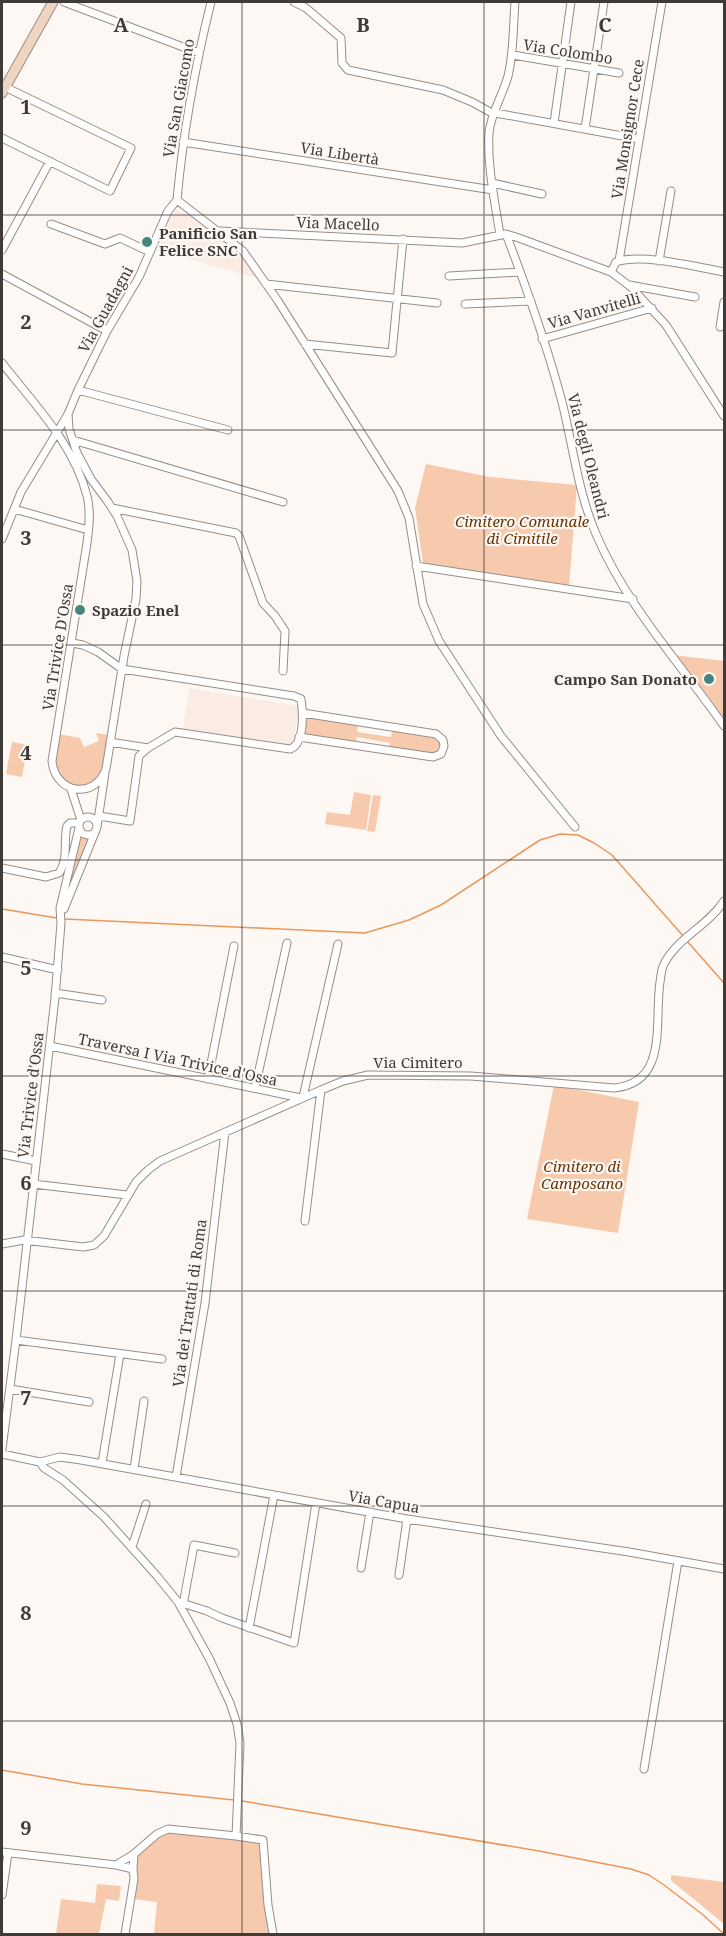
<svg xmlns="http://www.w3.org/2000/svg" width="726" height="1936" font-family="'Noto Serif',serif">
  <style>
    .built { fill: #faebe3 }
    .green { fill: #f8caad }
    .lines { fill: none; stroke-linecap: round; stroke-linejoin: round }
    .stream { stroke: #eb965b; stroke-width: 1.5 }
    .street-casing { stroke: #978d87; stroke-width: 9 }
    .secondary-casing { stroke: #978d87; stroke-width: 11 }
    .street { stroke: #fff; stroke-width: 7 }
    .secondary { stroke: #efd4bf; stroke-width: 9 }
    .grid { fill: none; stroke: #3f3b38; stroke-width: 1.5; stroke-opacity: 0.55 }
    .poi-dot { fill: #41877d; stroke: #fef8f4; stroke-width: 2 }
    .labels { text-anchor: middle; dominant-baseline: central; stroke-width: 4.5; stroke-linejoin: round; paint-order: stroke }
    .street-label { font-size: 15px; fill: #3f3b38; stroke: #fef8f4 }
    .poi-label { font-size: 15px; font-weight: bold; fill: #3f3b38; stroke: #fef8f4; text-anchor: start }
    .park-label { font-size: 15px; font-style: italic; fill: #693304; stroke: #fef8f4 }
    .grid-label { font-size: 20px; text-anchor: middle; font-weight: bold; fill: #3f3b38; stroke: #fef8f4; stroke-width: 4.5; stroke-linejoin: round; paint-order: stroke }
  </style>
  <rect width="100%" height="100%" fill="#fef8f4"/>
  <path class="built" d="M176 210 193 217 231 245 260 279 157 250 173 214Z
    M189 688 299 706 294 742 289 746 183 730Z"/>
  <path class="green" d="M426 464 490 477 577 485 569 587 423 563 415 508Z
    M673 655 724 661V720L708 696Z
    M305 717 358 725 357 732 391 737 392 731 436 738 440 745 439 750 431 754 390 747V743L357 737 356 742 303 734Z
    M96 733 109 735C107 748 107 765 99 776 87 793 61 787 56 767 54 757 58 744 59 734L80 738 84 747 99 741Z
    M12 742 28 745 22 777 6 774Z
    M354 792 371 795 366 830 325 824 327 812 350 815Z
    M373 795 381 796 375 832 367 831Z
    M80 835 90 841 71 881H69Z
    M554 1085 639 1102 618 1233 527 1219Z
    M177 1832 256 1843 261 1846C264 1875 264 1905 269 1934H154L157 1902 134 1899 135 1866 140 1851 164 1833Z
    M671 1875 724 1882V1924L674 1883 671 1880Z
    M97 1884 121 1886 119 1901 106 1899 99 1934H56L61 1899 95 1903Z"/>
  <g class="lines">
    <path class="stream" d="M2 909 57 918
      M65 919 365 933 409 920 441 905 540 840 560 834 578 835 594 843 612 855 684 937
      M687 941 724 983
      M2 1770 82 1784 234 1800
      M242 1801 539 1851 631 1869 649 1875 664 1885 702 1914 724 1934"/>
    <defs>
      <path id="street" d="M64 2 199 53
        M294 2 306 8 341 38 342 63 348 70 443 90 472 102 490 112 639 139
        M513 55 619 73
        M554 123 571 2
        M585 129 604 2
        M2 138 110 191 131 148 5 87
        M183 142 493 190
        M492 183 542 194
        M177 200 243 251 278 301 398 491 409 518 423 604 439 641 501 736 575 827
        M177 200C183 133 195 67 211 2
        M51 224 105 244 120 238 150 252
        M219 231 462 243 506 234 516 237 611 272 631 287 666 325 724 416
        M506 234C527 289 547 345 562 402 573 446 578 492 596 534 626 605 680 663 724 726
        M500 235C495 202 487 166 489 133 491 112 503 95 508 76 514 52 513 26 515 2
        M2 250 50 161
        M619 261 662 2
        M659 261 671 191
        M611 272 616 262C642 253 697 267 724 272
        M2 274 107 331
        M449 276 520 272
        M266 284 437 303
        M629 285 695 297
        M465 304 531 301
        M720 327 724 302
        M542 339 652 308
        M305 344 392 353 403 239
        M2 363C34 404 74 444 87 496 91 511 89 528 87 543L52 761C55 794 95 800 106 769L124 656 136 599 137 581 132 550 117 516 108 502 91 479 77 453 69 429 68 414
        M78 390 228 430
        M73 440 283 502
        M112 508 236 533 239 536 263 603 275 616 285 631 283 671
        M14 509 88 530
        M2 539 21 492 68 414 78 390 107 331 139 277 168 211 177 200
        M416 566 633 599
        M72 643 83 645 98 652 122 669 294 696 301 699C303 712 305 744 290 749L175 732 148 748 110 742
        M299 737 433 757 441 754 444 746 443 740 436 734 303 713
        M71 789 81 820
        M99 816 130 821 139 756 148 748
        M79 826a9 9 0 1 1 18 0a9 9 0 1 1-18 0Z
        M97 827 105 773
        M2 868 46 877 59 873C69 859 63 841 67 826L70 823H79
        M64 909 96 830
        M2 957 58 970
        M55 993 102 1000
        M50 1046 301 1098
        M208 1079 234 946
        M255 1088 287 943
        M303 1097 338 944
        M2 1154 36 1161
        M33 1184 127 1195
        M305 1221 321 1090
        M2 1244 24 1240 83 1247 94 1245 104 1236 136 1182 148 1170 160 1161 321 1090 343 1081 368 1075 471 1076 614 1088C669 1083 654 1022 660 982 661 977 661 969 664 964 677 938 708 926 724 901
        M16 1340 162 1359
        M10 1389 89 1402
        M2 1449 16 1340 55 998 61 923 60 908 79 828
        M2 1454 40 1462
        M40 1462 60 1457 81 1460 407 1519 629 1552 724 1569
        M40 1462 44 1468 63 1480 104 1517 157 1576 178 1602 209 1658 230 1703 237 1724 240 1743 236 1836 263 1840 268 1905 273 1934
        M102 1463 120 1354
        M134 1469 144 1401
        M176 1477 205 1303 225 1132
        M132 1547 146 1504
        M361 1568 370 1512
        M399 1575 407 1519
        M179 1602 207 1611 222 1618 294 1643 316 1503
        M183 1605 194 1545 235 1553
        M249 1628 274 1495
        M644 1769 678 1561
        M2 1852 116 1865 134 1854 157 1834 168 1829 236 1836
        M116 1865 133 1869 134 1854
        M2 1895 8 1853
        M125 1934 134 1879 133 1869"/>
      <path id="secondary" d="M2 93 53 2"/>
    </defs>
    <use href="#street" class="street-casing"/>
    <use href="#secondary" class="secondary-casing"/>
    <use href="#street" class="street"/>
    <use href="#secondary" class="secondary"/>
  </g>
  <path class="grid" d="M242 2V1934M484 2V1934M2 215H724M2 430H724M2 645H724M2 860H724M2 1076H724M2 1291H724M2 1506H724M2 1721H724"/>
  <g class="poi-dot">
    <circle cx="147" cy="242" r="6"/>
    <circle cx="80" cy="610" r="6"/>
    <circle cx="709" cy="679" r="6"/>
  </g>
  <g class="labels">
    <g class="street-label">
      <text transform="translate(568 51) rotate(9)">Via Colombo</text>
      <text transform="translate(178 98) rotate(-80)">Via San Giacomo</text>
      <text transform="translate(627 129) rotate(-81)">Via Monsignor Cece</text>
      <text transform="translate(340 153) rotate(9)">Via Libertà</text>
      <text transform="translate(338 223) rotate(2)">Via Macello</text>
      <text transform="translate(105 309) rotate(-61)">Via Guadagni</text>
      <text transform="translate(594 310) rotate(-16)">Via Vanvitelli</text>
      <text transform="translate(589 456) rotate(76)">Via degli Oleandri</text>
      <text transform="translate(57 647) rotate(-81)">Via Trivice D'Ossa</text>
      <text transform="translate(178 1059) rotate(12)">Traversa I Via Trivice d'Ossa</text>
      <text x="418" y="1062">Via Cimitero</text>
      <text transform="translate(30 1095) rotate(-83)">Via Trivice d'Ossa</text>
      <text transform="translate(189 1303) rotate(-82)">Via dei Trattati di Roma</text>
      <text transform="translate(384 1501) rotate(10)">Via Capua</text>
    </g>
    <g class="poi-label">
      <text x="159" y="233">Panificio San<tspan x="159" dy="17">Felice SNC</tspan></text>
      <text x="92" y="610">Spazio Enel</text>
      <text x="697" y="679" text-anchor="end">Campo San Donato</text>
    </g>
    <g class="park-label">
      <text x="522" y="521">Cimitero Comunale<tspan x="522" dy="17">di Cimitile</tspan></text>
      <text x="582" y="1166">Cimitero di<tspan x="582" dy="17">Camposano</tspan></text>
    </g>
  </g>
  <g class="grid-label">
    <text x="121" y="32">A</text>
    <text x="363" y="32">B</text>
    <text x="605" y="32">C</text>
    <text x="26" y="114">1</text>
    <text x="26" y="329">2</text>
    <text x="26" y="545">3</text>
    <text x="26" y="760">4</text>
    <text x="26" y="975">5</text>
    <text x="26" y="1190">6</text>
    <text x="26" y="1405">7</text>
    <text x="26" y="1620">8</text>
    <text x="26" y="1835">9</text>
  </g>
  <rect width="726" height="1936" fill="none" stroke="#3f3b38" stroke-width="6"/>
</svg>
